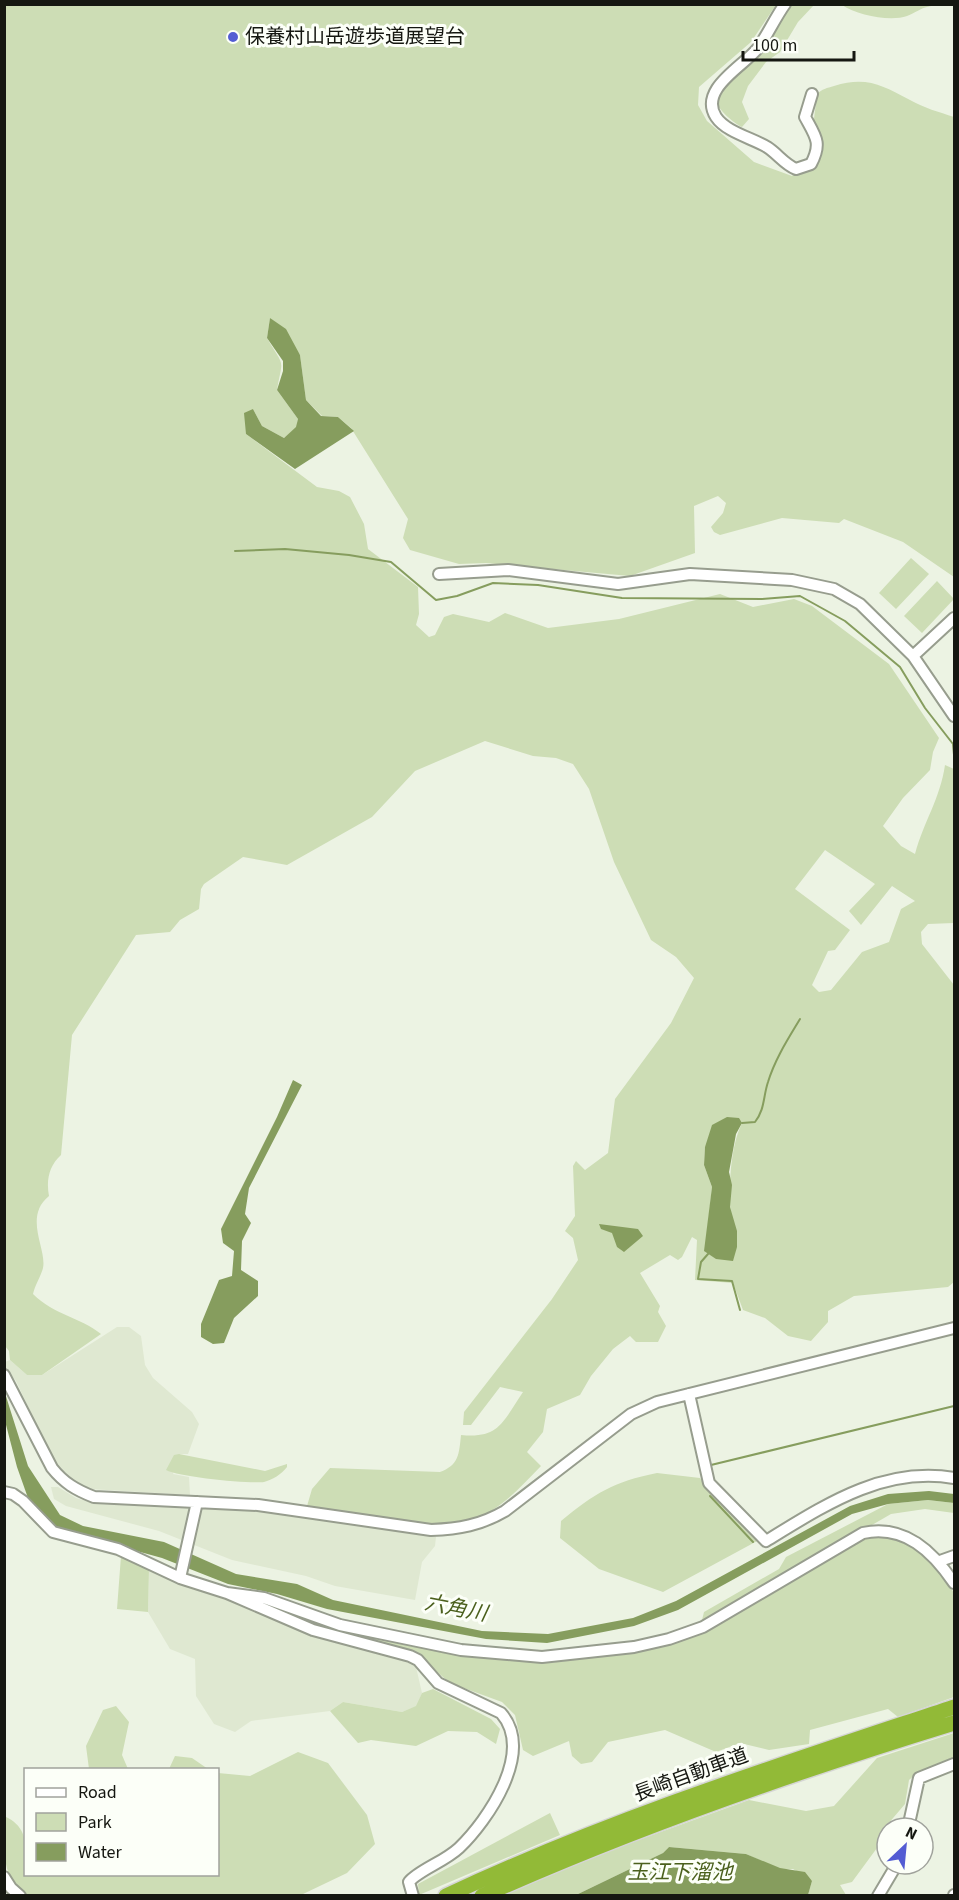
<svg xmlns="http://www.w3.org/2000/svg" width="959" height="1900" font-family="'Source Sans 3','Noto Sans JP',sans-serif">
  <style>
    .built { fill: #dfe8d1 }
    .green { fill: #cdddb5; fill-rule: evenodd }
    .water { fill: #869d5e }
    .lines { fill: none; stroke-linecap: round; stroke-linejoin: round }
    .stream { stroke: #869d5e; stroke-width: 2 }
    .minor-casing { stroke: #979d8e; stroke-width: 14 }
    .highway-casing { stroke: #d5d5d4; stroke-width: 18 }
    .minor { stroke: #fff; stroke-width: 10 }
    .highway { stroke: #92ba37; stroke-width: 15 }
    .poi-dot { fill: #535cd3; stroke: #fcfff8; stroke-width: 2 }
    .labels { text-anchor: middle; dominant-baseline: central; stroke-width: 6; stroke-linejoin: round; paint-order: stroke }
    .poi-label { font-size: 20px; fill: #151711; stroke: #fcfff8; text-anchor: start }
    .street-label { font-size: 20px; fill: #151711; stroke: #fcfff8 }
    .water-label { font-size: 21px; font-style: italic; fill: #4b601d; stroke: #fcfff8 }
  </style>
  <rect width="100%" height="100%" fill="#ecf3e3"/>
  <path class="built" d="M117 1327H129L141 1336 145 1365 153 1378 192 1412 199 1424 188 1454H180L173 1474 189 1477 190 1495 90 1489 66 1478 56 1467 16 1381 5 1367V1362L10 1360 27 1375H42Z
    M51 1487H58L76 1498 97 1504 263 1511 436 1537 435 1546 422 1562 415 1600 335 1586 306 1576 232 1560 159 1531 66 1506 54 1499Z
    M149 1569 409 1660 416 1667 422 1693 417 1706 402 1712 343 1702 330 1711 251 1721 235 1732 214 1724 196 1696 195 1659 170 1649 148 1612Z"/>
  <path class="green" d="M5 5H776L751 42 699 87 698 105 707 121 754 162 792 176 805 162 810 152 817 94C822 89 827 88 834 86 866 76 882 85 910 100 924 108 939 112 954 117V577L903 542 844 519 839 523 782 518 720 535 714 532 711 527 723 513 726 503 718 496 694 506 695 553 630 576 486 563 459 564 410 550 403 538 408 519 351 428 338 417 322 416 306 400 300 355 270 318 267 338C285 369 283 356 277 390L298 419 297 427 284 438 262 426 253 409 246 434 317 487 339 491 350 497 364 524 368 549 418 587 419 614 416 625 429 637 435 635 444 617 453 614 489 622 505 613 548 628 619 619 720 594 753 607 794 599 812 606 889 664 939 738 933 752 930 770 903 798 883 826 901 846 915 854C924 821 940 799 945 765L954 769V923L928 924 921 932 922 944 954 985V1282L948 1287 854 1296 828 1311V1322L811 1341 788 1336 765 1318 743 1310 733 1283 695 1280 697 1240 692 1237 682 1257 678 1260 670 1255 640 1273 660 1306 658 1312 666 1326 658 1342H636L630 1336 613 1349 591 1376 580 1395 547 1409 543 1432 527 1452 541 1466C522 1485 503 1508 477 1518 437 1534 351 1512 307 1506L312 1489 330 1468 440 1472C459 1465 459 1454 461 1435 500 1439 503 1421 523 1392L500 1387 471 1425H463L464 1412 552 1299 578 1260 573 1238 565 1231 575 1216 573 1166 576 1161 585 1170 608 1153 615 1099 671 1023 694 978 676 957 651 940 614 862 589 789 573 764 556 758 533 756 485 741 415 771 372 817 287 865 243 857 204 884 201 889 199 909 180 920 170 932 136 935 72 1035 61 1155C49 1166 46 1180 49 1196 23 1217 47 1249 43 1268 41 1276 35 1285 33 1294 54 1315 80 1317 101 1334L42 1375H27L10 1360 9 1351 5 1346ZM825 850 875 884 849 911 861 925 892 886 915 901 901 909 889 942 862 952 831 990 819 992 812 985 828 951 835 950 850 930 795 889ZM742 1123C731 1145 729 1181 730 1205 730 1219 737 1232 737 1247L705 1251 712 1187 704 1165 705 1147Z
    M791 5H814L798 22 780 52 766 62 748 86 742 102 749 119 742 127C733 123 718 109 715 100Z
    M842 5H938C921 7 921 10 907 16 890 22 857 15 842 5Z
    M911 558 929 574 896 609 879 593Z
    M937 581 954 599 922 633 904 616Z
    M179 1454 265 1471 287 1464V1467C282 1474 272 1480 264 1482 248 1484 179 1477 166 1470L174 1455Z
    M657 1473 700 1478 706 1487 759 1540 663 1592 599 1569 560 1538 561 1521C595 1493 613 1482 657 1473Z
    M928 1500 954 1503V1513L925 1509 891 1514 701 1624 704 1612 779 1569 786 1557 888 1504Z
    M887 1535C918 1545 942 1562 954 1594 959 1608 954 1677 954 1697L898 1717 888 1709 810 1730 809 1744 769 1750 740 1743 716 1752 665 1730 608 1742 592 1762 581 1764 572 1756 569 1741 533 1756 523 1750 515 1715 502 1702 450 1683 415 1653 329 1630 325 1624 474 1657 548 1663 639 1652 707 1632 866 1538Z
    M121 1556 149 1569 148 1612 117 1609Z
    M433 1689 491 1719 500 1729 496 1744 477 1732 448 1731 416 1746 371 1740 358 1743 330 1711 343 1702 402 1712 416 1706 422 1693Z
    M116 1706 129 1722 122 1755 128 1769H89L86 1746 103 1710Z
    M954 1733V1758L917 1773 909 1780 905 1804 888 1824 877 1848 852 1882 840 1885 846 1895H808L812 1881 793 1869H780L746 1854 669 1847 663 1853 576 1895 502 1896 586 1859 749 1800 806 1811 834 1806 877 1758Z
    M298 1752 328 1763 367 1815 375 1844 347 1873 301 1895H24C0 1876 5 1846 4 1816 31 1828 25 1849 26 1874H218V1773L250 1776Z
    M175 1756 192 1758 208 1769H169Z
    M550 1813 560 1835 419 1895 418 1884Z"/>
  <path class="water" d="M270 318 286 329 300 355 306 400 321 416 338 417 354 431 295 469 246 434 244 413 253 409 262 426 284 438 296 427 298 419 277 390 283 371V361L267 338Z
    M293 1080 302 1085 249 1188 245 1214 251 1223 242 1241 241 1270 258 1281V1296L234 1318 224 1343 213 1344 201 1337V1324L219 1280 232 1276 234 1251 223 1243 221 1229 277 1117Z
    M727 1117 739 1118 742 1123 736 1134 729 1172 732 1185 730 1207 737 1231V1247L733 1261 716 1259 704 1251 712 1187 704 1165 705 1147 712 1125Z
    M599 1224 638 1229 643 1236 624 1252 617 1247 612 1233 601 1229Z
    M4 1390 28 1466 60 1515 83 1526 164 1542 236 1574 297 1584 333 1600 482 1631 548 1634 633 1618 676 1601 850 1506 888 1494 929 1491 954 1494V1503L928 1500 888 1504 852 1514 678 1610 634 1626 547 1643 486 1639 327 1609 277 1594 228 1584 162 1558 64 1531 49 1522 28 1498 17 1467 5 1421Z
    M669 1847 746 1854 780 1868 805 1872 812 1881 808 1895H576L663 1853Z"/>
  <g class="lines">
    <path class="stream" d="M235 551 285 549 349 555 391 562 436 600 457 596 493 583 538 585 622 598 762 599 800 596 845 621 900 667 925 708 953 744 954 755
      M742 1123 755 1122C765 1109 763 1097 768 1082 775 1059 788 1039 800 1019
      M708 1254 701 1262 698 1279 732 1281 740 1310
      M711 1465 954 1406
      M710 1496 753 1542"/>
    <defs>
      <path id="minor" d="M785 4C775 18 768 34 758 48 744 66 698 89 716 117 726 132 752 138 767 147 778 154 784 164 796 169L811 164C822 143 816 137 805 117L812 94
        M439 574 508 570 618 584 690 574 792 580 834 589 860 604 913 656
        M954 618 913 656 954 716
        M4 1375 52 1468C64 1483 76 1490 94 1497L258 1505 431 1530C459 1529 481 1525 505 1511L631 1414 657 1402 954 1328
        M689 1394 709 1483 766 1541C825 1505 883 1466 954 1478
        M4 1492 13 1494 23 1501 53 1532 118 1549 180 1578 227 1593 313 1630 410 1656 418 1660 438 1683 501 1713C535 1752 488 1820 459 1848 444 1862 419 1870 409 1882L413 1896
        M940 1561 954 1556
        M180 1578 197 1502
        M227 1593 264 1598 340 1625 461 1650 542 1657 634 1647 669 1639 703 1627 863 1533C905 1524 933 1552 954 1583
        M908 1828 919 1778 954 1764
        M4 1877 11 1888 20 1896
        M878 1896 897 1864
        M954 1896V1895"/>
      <path id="highway" d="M446 1896C610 1819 783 1764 954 1707
        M482 1896C636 1827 794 1772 954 1723"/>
    </defs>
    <use href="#minor" class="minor-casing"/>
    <use href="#highway" class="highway-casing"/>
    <use href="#minor" class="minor"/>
    <use href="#highway" class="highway"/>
  </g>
  <circle class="poi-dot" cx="233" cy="37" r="6"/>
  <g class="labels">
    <g class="poi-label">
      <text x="245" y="37">保養村山岳遊歩道展望台</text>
    </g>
    <g class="street-label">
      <text transform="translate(691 1775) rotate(-20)">長崎自動車道</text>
    </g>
    <g class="water-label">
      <text transform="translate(456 1608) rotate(11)">六角川</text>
      <text x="680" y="1872">玉江下溜池</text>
    </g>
  </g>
  <rect width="959" height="1900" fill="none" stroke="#151711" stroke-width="12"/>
  <rect x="24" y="1768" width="195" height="108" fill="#fcfff8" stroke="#a0a29c" stroke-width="1.5"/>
  <rect x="36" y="1788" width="30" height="9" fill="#ffffff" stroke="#a0a29c" stroke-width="1.5"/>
  <text x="78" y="1798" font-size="18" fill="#151711">Road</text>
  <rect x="36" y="1813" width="30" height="18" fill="#cdddb5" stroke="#a0a29c" stroke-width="1.5"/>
  <text x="78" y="1828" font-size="18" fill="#151711">Park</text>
  <rect x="36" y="1843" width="30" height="18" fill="#869d5e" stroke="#a0a29c" stroke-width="1.5"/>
  <text x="78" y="1858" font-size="18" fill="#151711">Water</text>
  <g transform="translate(905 1846) rotate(26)"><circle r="28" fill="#fcfff8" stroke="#a0a29c" stroke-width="1.5"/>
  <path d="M0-4.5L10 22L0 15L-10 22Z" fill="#535cd3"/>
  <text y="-9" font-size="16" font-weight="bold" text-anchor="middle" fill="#151711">N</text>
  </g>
  <path d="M743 51v9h111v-9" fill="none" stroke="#151711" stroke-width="3"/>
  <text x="752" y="51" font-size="18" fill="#151711" stroke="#fcfff8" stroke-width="4.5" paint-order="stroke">100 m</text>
</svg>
